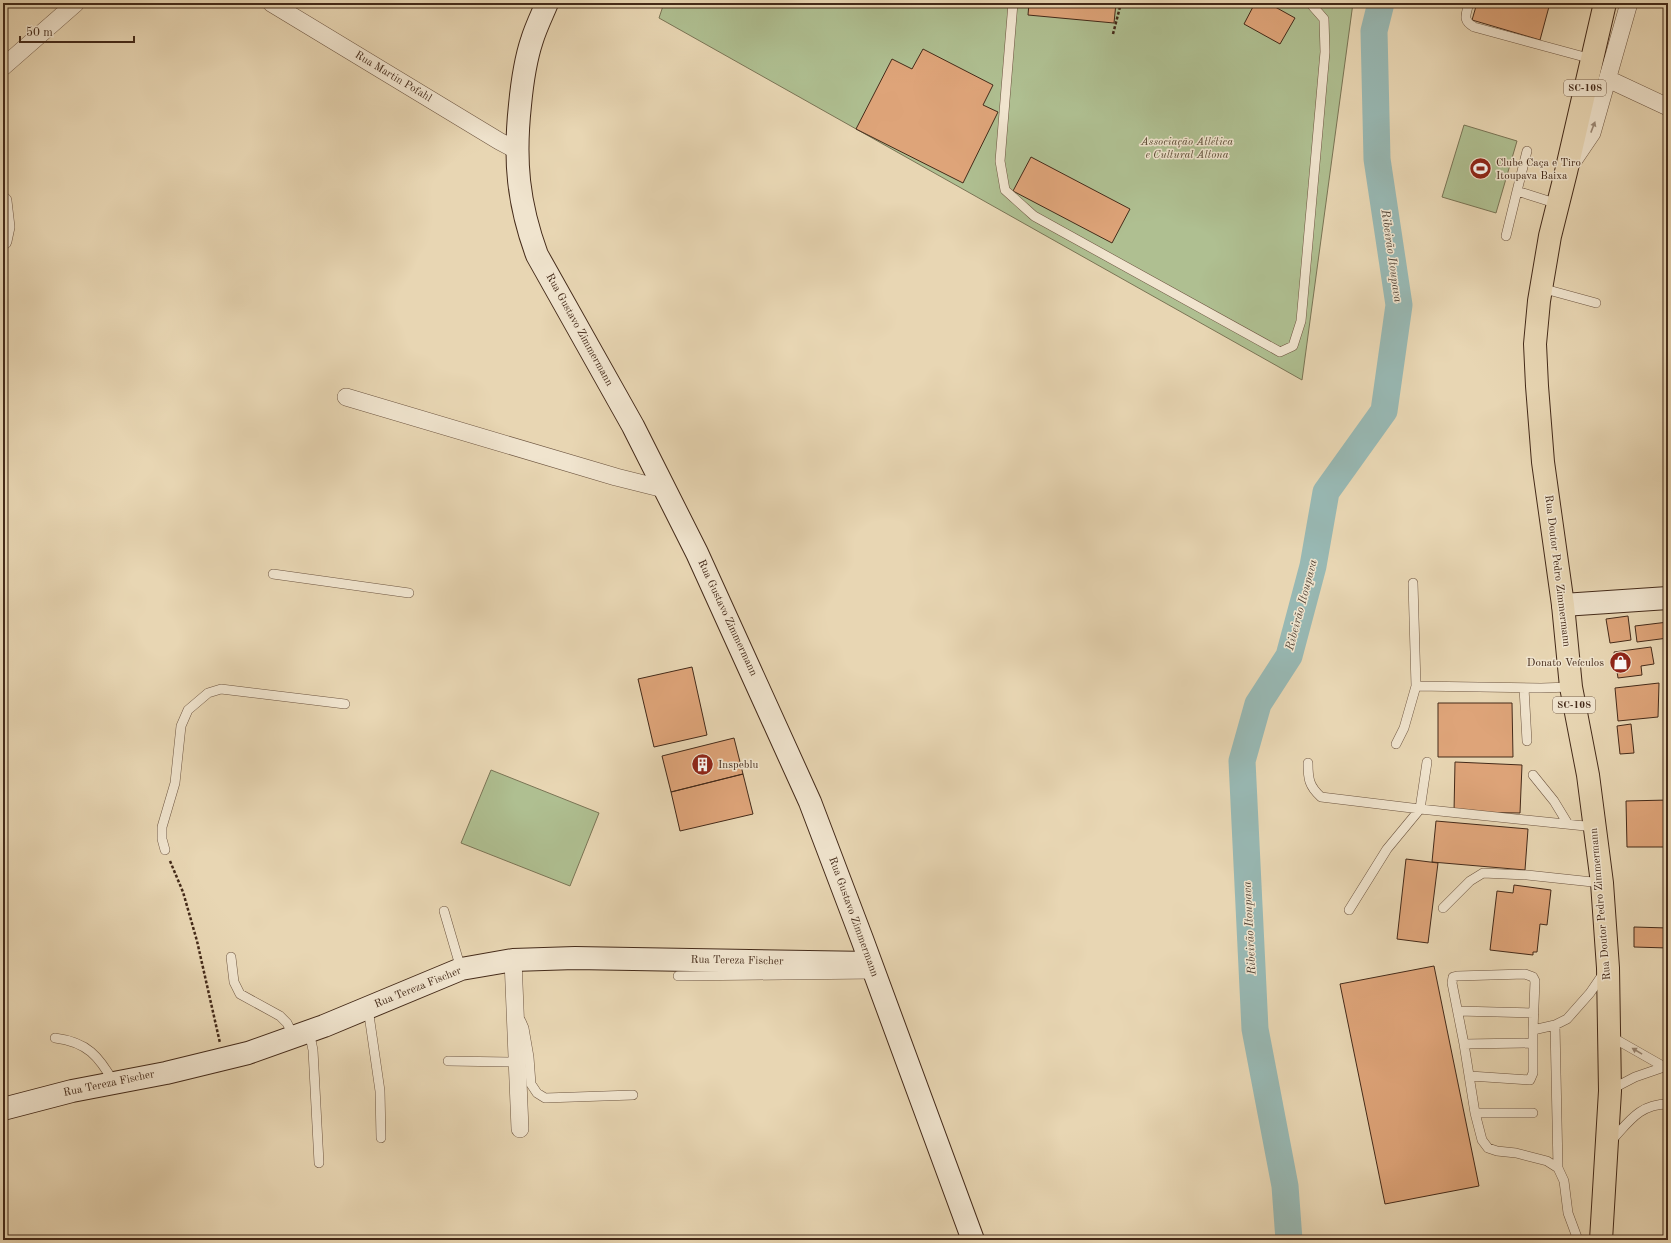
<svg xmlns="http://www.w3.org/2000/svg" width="1671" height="1243" font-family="'Old Standard TT',serif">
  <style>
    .green { fill: #afbf91; stroke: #7a7455 }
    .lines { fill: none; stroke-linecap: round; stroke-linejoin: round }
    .river { stroke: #98b8b3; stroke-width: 27 }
    .building { fill: #dea479; stroke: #442a19 }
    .lane-casing { stroke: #6d5540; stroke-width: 10 }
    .street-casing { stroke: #6d5540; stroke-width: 18 }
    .secondary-casing { stroke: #442a19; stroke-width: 24 }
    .primary-casing { stroke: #442a19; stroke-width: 24 }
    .path { stroke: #442a19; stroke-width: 2.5; stroke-dasharray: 3 2; stroke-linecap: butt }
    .lane { stroke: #f0e4ce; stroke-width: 9 }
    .street { stroke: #f0e4ce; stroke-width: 17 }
    .secondary { stroke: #f0e4ce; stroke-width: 22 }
    .primary { stroke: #e8d6b3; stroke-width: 22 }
    .oneway { fill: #9a8774 }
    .labels { text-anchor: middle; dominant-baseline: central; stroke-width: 3; stroke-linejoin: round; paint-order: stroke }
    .shield { fill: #f0e4ce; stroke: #78624f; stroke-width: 1 }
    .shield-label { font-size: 10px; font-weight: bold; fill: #442a19 }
    .street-label { font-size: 11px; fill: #442a19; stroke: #f0e4ce }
    .park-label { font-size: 11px; font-style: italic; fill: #594831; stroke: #f0e4ce }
    .poi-label { font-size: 11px; fill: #442a19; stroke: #f0e4ce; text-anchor: start }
    .water-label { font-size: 12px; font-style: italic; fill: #554638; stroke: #f0e4ce }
  </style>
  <rect width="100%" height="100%" fill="#e8d6b3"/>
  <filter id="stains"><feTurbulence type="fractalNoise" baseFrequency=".005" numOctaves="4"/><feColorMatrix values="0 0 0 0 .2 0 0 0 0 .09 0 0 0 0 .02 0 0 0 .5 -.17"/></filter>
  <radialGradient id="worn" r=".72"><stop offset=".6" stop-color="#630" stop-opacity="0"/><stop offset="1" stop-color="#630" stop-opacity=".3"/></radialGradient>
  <path class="green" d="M664 3H1353L1302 380 659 18Z
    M1464 125 1517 141 1496 213 1442 197Z
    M491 770 599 813 570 886 461 843Z"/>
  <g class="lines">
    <path class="river" d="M1289 1240 1285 1186 1255 1029 1242 761 1258 704 1289 656 1313 566 1326 492 1384 411 1399 305 1377 159 1374 31 1381 3"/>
  </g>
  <path class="building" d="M1029 3H1116L1114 23 1028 15Z
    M1255 3H1268L1295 18 1280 44 1244 24Z
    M1477 3H1550L1540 40 1472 20Z
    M923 49 993 85 983 105 998 112 963 183 856 129 892 59 912 69Z
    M1031 157 1130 209 1112 243 1013 191Z
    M1628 616 1631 640 1610 643 1606 619Z
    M1668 622V638L1637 642 1635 626Z
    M1651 647 1654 664 1641 666 1642 675 1618 678 1614 652Z
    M692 667 707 735 654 747 638 679Z
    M1659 683 1658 717 1618 721 1615 688Z
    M1438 703H1512L1513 757H1438Z
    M1631 724 1634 753 1620 754 1617 726Z
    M734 738 743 774 671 792 662 756Z
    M1455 762 1522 765 1520 813 1454 812Z
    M743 774 753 814 680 831 671 792Z
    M1668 800V847H1627L1626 801Z
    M1436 821 1528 829 1525 870 1432 862Z
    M1406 859 1438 863 1428 943 1397 939Z
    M1514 885 1551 890 1547 925 1540 924 1537 952H1533V955L1490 950 1497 891 1513 893Z
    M1634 927 1668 928V948L1634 947Z
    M1434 966 1479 1186 1385 1204 1340 984Z"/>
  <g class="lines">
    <defs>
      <path id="lane" d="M1013 3 1000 161 1005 190 1034 216 1280 352 1293 346 1301 321 1325 52 1324 19 1310 3
        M1469 3C1466 15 1462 20 1474 27L1592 59
        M1517 191 1527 151
        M1506 236 1517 191 1558 204
        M1541 288 1596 303
        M273 574 409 593
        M1413 583 1416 686 1541 688 1571 687
        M1524 688 1527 741
        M1396 744 1404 728 1416 686
        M1308 763C1308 779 1309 786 1321 797L1420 809 1427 762
        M1533 775 1554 801 1568 824
        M165 850 162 839V827L175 783 181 726 188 710 208 693 221 689 345 704
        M1443 908 1470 881 1483 873 1527 875 1602 883
        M1349 910 1387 849 1420 809 1595 827
        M444 911 461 969
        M231 957 234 982 240 994 280 1016 287 1023 294 1037
        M678 976 874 974
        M368 1008 380 1091 381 1138
        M1458 1011 1534 1013
        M521 1021 524 1028 529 1057 531 1084 537 1093 545 1098 633 1095
        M1555 1025 1558 1168
        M309 1031 313 1050 319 1163
        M1610 1036 1668 1069
        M55 1038C87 1042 99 1056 114 1083
        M1464 1044 1533 1043
        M448 1061 517 1062
        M1470 1076 1530 1080 1533 1073V1030
        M1610 1090 1635 1077 1664 1067
        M1475 1113H1533
        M1610 1142C1629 1122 1639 1104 1668 1104
        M1578 1240 1568 1213 1564 1181 1558 1168 1547 1161 1516 1153 1497 1151 1488 1148 1482 1140 1475 1113 1464 1044 1452 983 1453 977 1457 976 1525 974 1533 977 1535 981 1533 1030 1555 1025 1567 1019 1590 993 1603 974"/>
      <path id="street" d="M271 3 499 141 516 150
        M3 67 76 3
        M1608 79 1668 107
        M1571 164 1592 133 1594 126 1629 3
        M3 201 6 227 3 241
        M346 397 616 477 664 489
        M513 960 520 1129"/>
      <path id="secondary" d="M547 3C542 15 536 27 532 40 525 61 522 84 520 105 514 161 518 203 537 255L633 426 697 553 810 802 862 939 973 1240
        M1563 605 1668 598
        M3 1109 72 1091 166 1073 248 1053 324 1026 461 969 513 960 575 958 870 963"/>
      <path id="primary" d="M1601 1240 1610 1091 1608 968 1602 883 1588 775 1571 687 1563 605 1543 462 1537 386 1535 344 1539 301 1550 236 1566 172 1605 3"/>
    </defs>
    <use href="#lane" class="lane-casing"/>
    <use href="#street" class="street-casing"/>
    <use href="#secondary" class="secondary-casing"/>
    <use href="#primary" class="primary-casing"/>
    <path class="path" d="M1113 34 1121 3
      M170 861 183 892 197 941 220 1043"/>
    <use href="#lane" class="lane"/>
    <use href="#street" class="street"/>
    <use href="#secondary" class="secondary"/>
    <use href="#primary" class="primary"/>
  </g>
  <defs><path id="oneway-solid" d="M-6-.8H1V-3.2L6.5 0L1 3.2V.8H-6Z"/></defs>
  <g class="oneway">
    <use href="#oneway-solid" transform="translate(1593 127) rotate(-69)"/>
    <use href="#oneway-solid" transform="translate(1637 1051) rotate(-149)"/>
  </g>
  <defs>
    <symbol id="stadium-disc" viewBox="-11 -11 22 22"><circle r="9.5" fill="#8f2418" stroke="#f0e4ce"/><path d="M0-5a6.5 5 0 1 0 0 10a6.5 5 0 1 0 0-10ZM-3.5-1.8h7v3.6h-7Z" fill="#fff"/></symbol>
    <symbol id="shop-disc" viewBox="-11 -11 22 22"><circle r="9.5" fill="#8f2418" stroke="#f0e4ce"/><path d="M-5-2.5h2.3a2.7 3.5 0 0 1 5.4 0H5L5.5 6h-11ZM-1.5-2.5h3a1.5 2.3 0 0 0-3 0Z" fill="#fff"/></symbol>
    <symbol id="building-disc" viewBox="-11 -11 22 22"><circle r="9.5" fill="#8f2418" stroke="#f0e4ce"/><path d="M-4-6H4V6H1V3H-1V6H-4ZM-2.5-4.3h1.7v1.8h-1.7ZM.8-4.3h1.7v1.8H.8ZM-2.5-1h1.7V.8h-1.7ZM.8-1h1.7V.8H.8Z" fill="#fff"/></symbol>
  </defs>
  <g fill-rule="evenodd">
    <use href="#stadium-disc" x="1468" y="156" width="25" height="25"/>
    <use href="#shop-disc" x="1608" y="650" width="25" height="25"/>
    <use href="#building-disc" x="690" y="752" width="25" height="25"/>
  </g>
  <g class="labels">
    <g class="shield">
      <rect x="1564" y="80" width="42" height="16" rx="3"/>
      <rect x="1553" y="697" width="42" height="16" rx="3"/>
    </g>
    <g class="shield-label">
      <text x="1585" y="88">SC-108</text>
      <text x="1574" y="705">SC-108</text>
    </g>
    <g class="street-label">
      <text transform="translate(393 77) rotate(31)">Rua Martin Pofahl</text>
      <text transform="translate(579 330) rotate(61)">Rua Gustavo Zimmermann</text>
      <text transform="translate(1557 571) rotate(83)">Rua Doutor Pedro Zimmermann</text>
      <text transform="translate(727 618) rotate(65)">Rua Gustavo Zimmermann</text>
      <text transform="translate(1601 904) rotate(-95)">Rua Doutor Pedro Zimmermann</text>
      <text transform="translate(853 917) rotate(70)">Rua Gustavo Zimmermann</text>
      <text transform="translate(737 961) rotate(1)">Rua Tereza Fischer</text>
      <text transform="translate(418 988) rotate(-22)">Rua Tereza Fischer</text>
      <text transform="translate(109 1084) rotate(-12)">Rua Tereza Fischer</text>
    </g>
    <g class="park-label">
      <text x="1187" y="142">Associação Atlética<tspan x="1187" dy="13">e Cultural Altona</tspan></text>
    </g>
    <g class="poi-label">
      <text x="1496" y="163">Clube Caça e Tiro<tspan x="1496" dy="13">Itoupava Baixa</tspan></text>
      <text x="1604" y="663" text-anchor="end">Donato Veículos</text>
      <text x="718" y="765">Inspeblu</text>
    </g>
    <g class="water-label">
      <text transform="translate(1391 256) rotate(82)">Ribeirão Itoupava</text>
      <text transform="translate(1302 605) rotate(-75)">Ribeirão Itoupava</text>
      <text transform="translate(1250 928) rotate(-93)">Ribeirão Itoupava</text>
    </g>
  </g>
  <rect width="1671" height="1243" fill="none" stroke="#e8d6b3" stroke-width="16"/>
  <rect x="4" y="4" width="1663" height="1235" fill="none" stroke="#442a19" stroke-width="2"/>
  <rect x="8" y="8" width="1655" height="1227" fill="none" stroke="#442a19"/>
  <path d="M20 36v6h114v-6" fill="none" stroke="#442a19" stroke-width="2"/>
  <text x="26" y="36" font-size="12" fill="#442a19" stroke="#f0e4ce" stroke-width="3" paint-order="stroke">50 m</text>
  <rect width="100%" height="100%" filter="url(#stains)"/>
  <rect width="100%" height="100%" fill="url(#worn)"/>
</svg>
